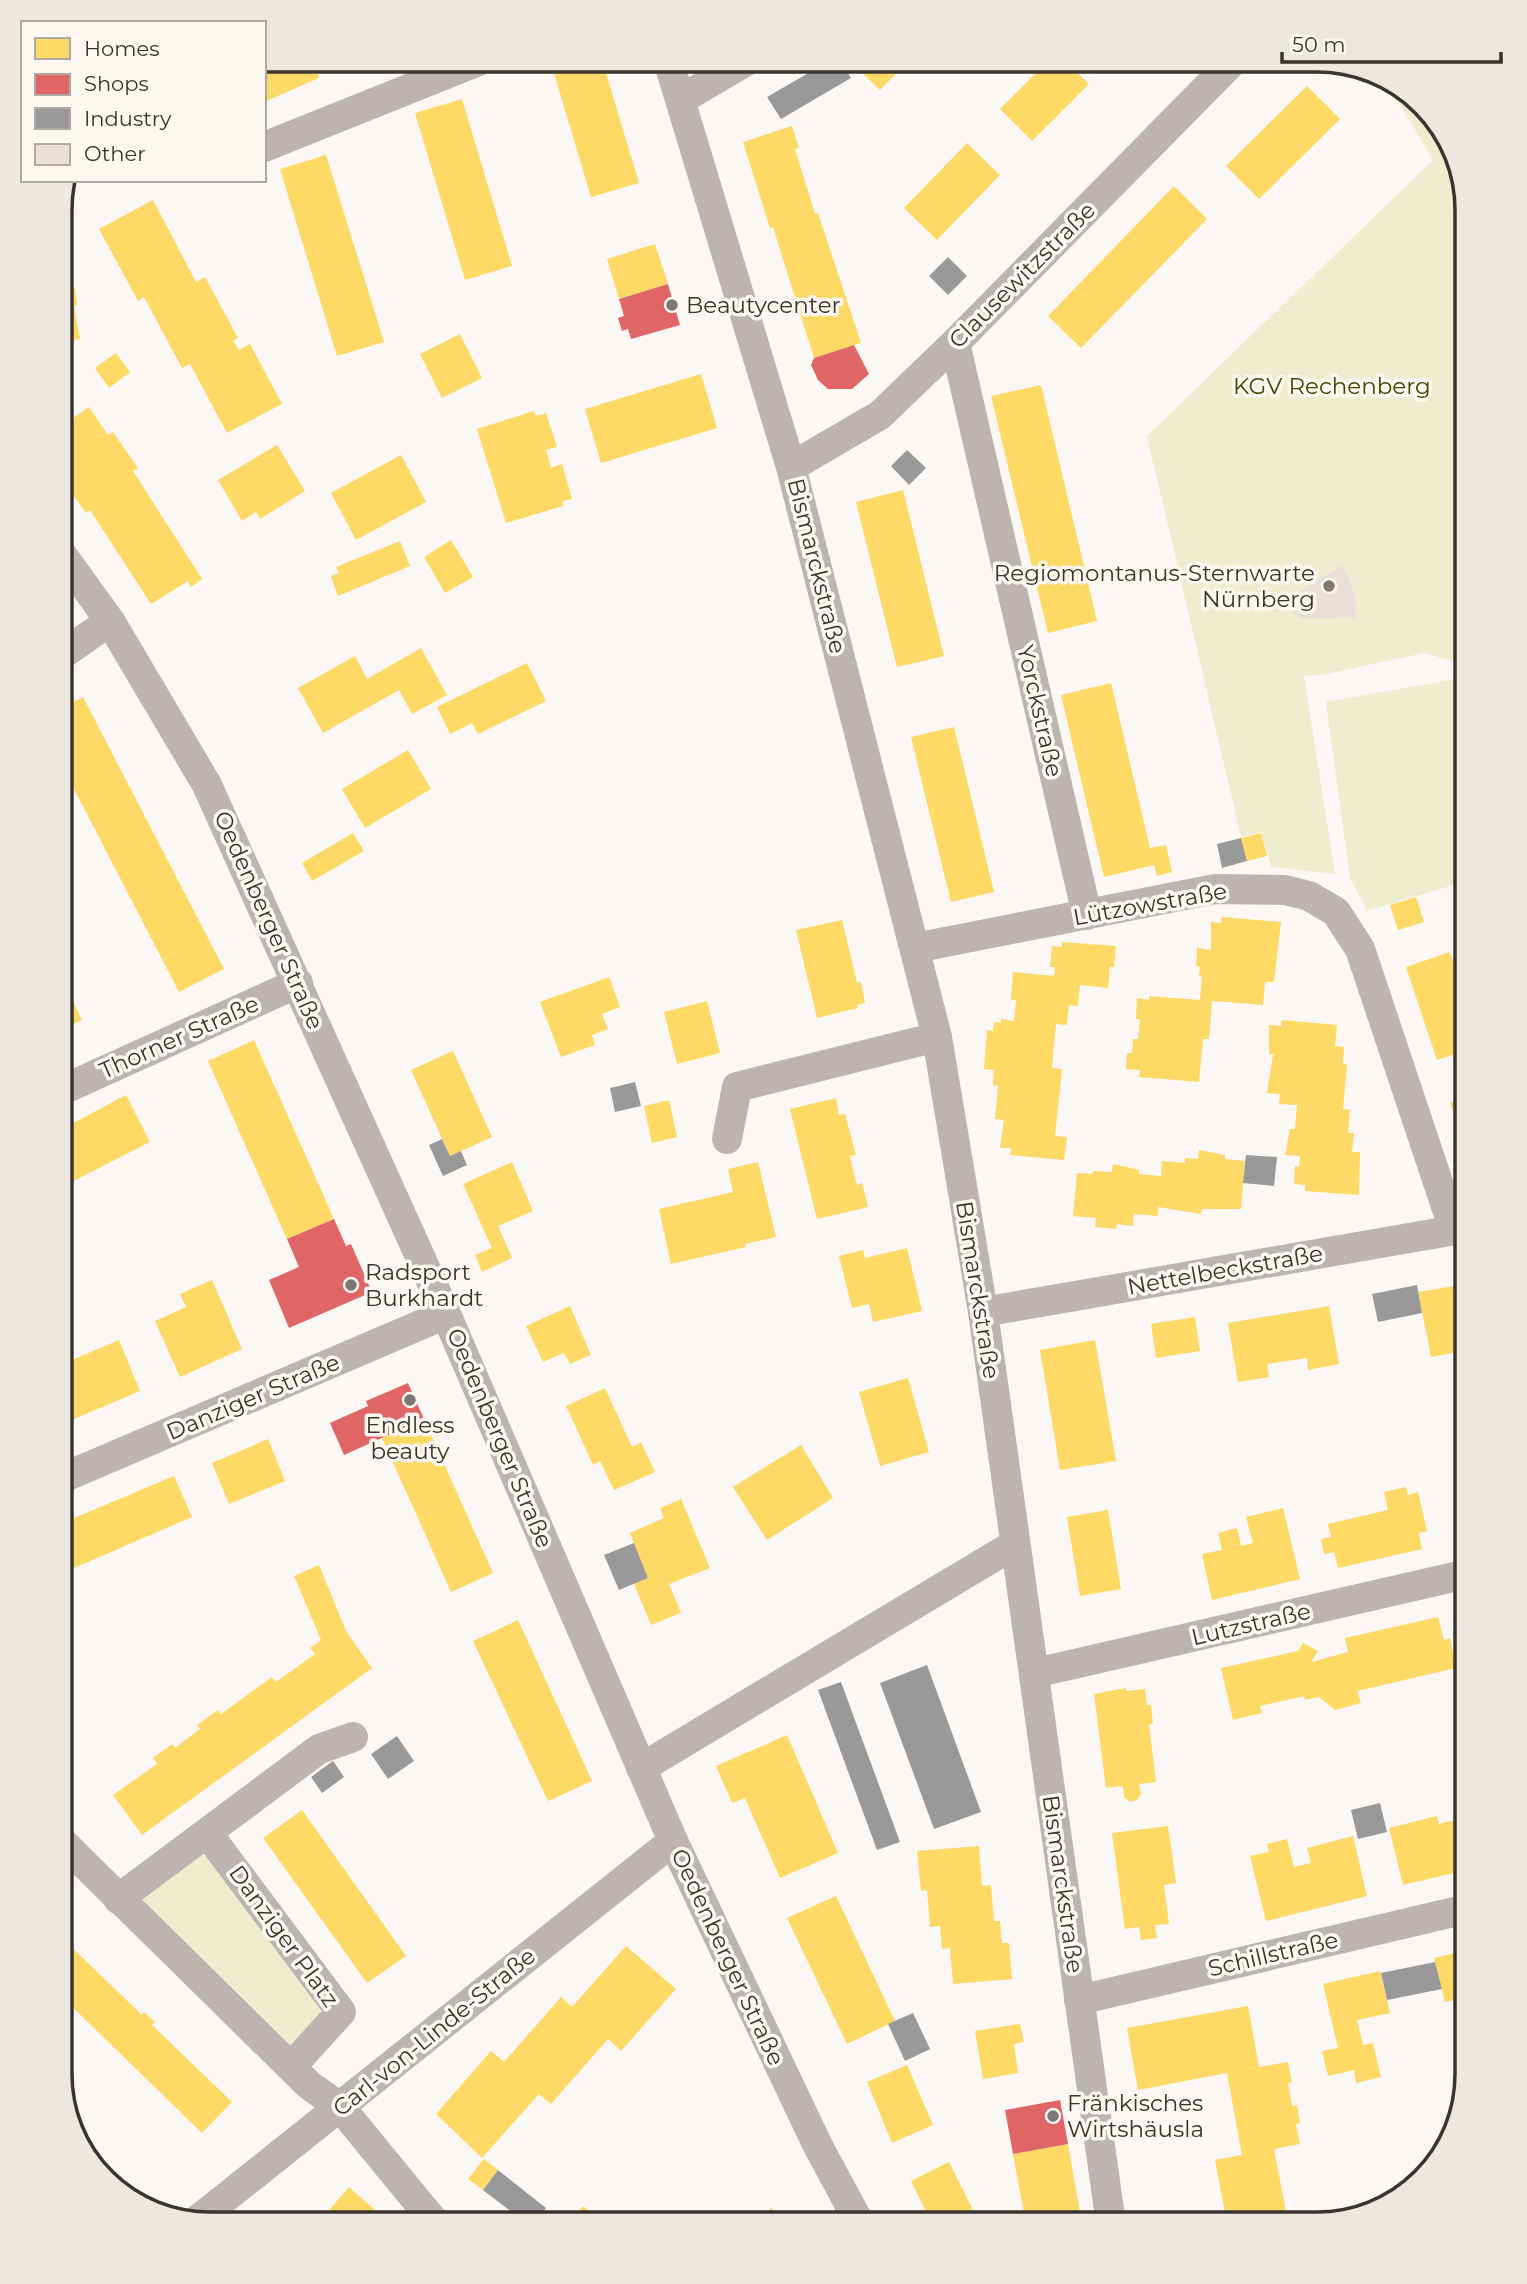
<svg xmlns="http://www.w3.org/2000/svg" width="1527" height="2284" font-family="Montserrat,sans-serif">
  <style>
    .green { fill: #edeed0 }
    .homes { fill: #ffd966 }
    .shops { fill: #e06666 }
    .industry { fill: #999 }
    .building { fill: #e9e1d9 }
    .lines { fill: none; stroke-linecap: round; stroke-linejoin: round }
    .minor { stroke: #bbb4b0; stroke-width: 30 }
    .poi-dot { fill: #7d7874; stroke: #fdf7f1; stroke-width: 2.5 }
    .labels { text-anchor: middle; dominant-baseline: central; stroke-width: 7; stroke-linejoin: round; paint-order: stroke }
    .street-label { font-size: 23px; fill: #3a342f; stroke: #fdf7f1 }
    .poi-label { font-size: 23px; fill: #3a342f; stroke: #fdf7f1; text-anchor: start }
    .park-label { font-size: 23px; fill: #444701; stroke: #fdf7f1 }
    .rim { fill: none; stroke: #3a342f; stroke-width: 3.5 }
  </style>
  <rect width="100%" height="100%" fill="#faf7f4"/>
  <path class="green" d="M1360 70 1393 80 1448 135 1467 210V665L1424 653 1322 675 1304 676 1335 874 1271 867 1261 832 1241 837 1147 436 1433 160 1398 101Z
    M1467 677V881L1367 911 1350 878 1326 702Z
    M201 1855 211 1858 308 1987 320 2010V2021L290 2047 146 1918 141 1899Z"/>
  <path class="homes" d="M264 60H311L319 78 264 102Z
    M550 60H602L639 183 591 197Z
    M849 60H909L880 90Z
    M1049 60H1064L1089 84 1032 141 1000 109Z
    M1307 86 1340 119 1259 199 1226 166Z
    M462 99 512 266 465 280 415 113Z
    M792 126 799 148 795 149 815 214 818 213 861 343 814 358 773 227 770 228 743 142Z
    M967 143 1000 175 937 240 904 208Z
    M326 155 384 342 337 356 280 169Z
    M1174 186 1207 219 1081 348 1048 316Z
    M153 200 196 282 205 277 238 338 233 341 239 350 250 344 282 404 227 433 190 364 182 368 144 297 138 301 99 229Z
    M655 244 668 284 619 299 607 259Z
    M75 288 77 306H74L80 339 60 343V290Z
    M460 334 482 378 442 398 420 354Z
    M116 353 130 372 109 388 95 368Z
    M701 374 717 428 601 463 585 409Z
    M1041 385 1097 621 1048 633 991 396Z
    M89 407 108 435 113 432 138 468 133 471 202 579 191 587 188 581 151 604 90 510 86 513 60 477V427Z
    M534 411 536 416 546 413 557 447 546 450 551 468 562 464 572 499 562 501 563 506 506 523 477 429Z
    M277 445 305 491 260 519 256 512 242 521 218 480Z
    M401 455 426 502 356 540 331 493Z
    M903 490 944 656 897 667 856 502Z
    M451 540 473 577 445 593 424 557Z
    M400 541 410 566 338 596 331 576 339 573 336 567Z
    M421 648 447 695 412 714 399 690 323 733 298 688 355 656 367 679Z
    M527 663 546 701 478 734 472 723 450 734 437 707Z
    M1111 683 1150 848 1166 845 1172 872 1157 876 1154 865 1104 877 1061 695Z
    M83 697 224 969 179 992 60 762V709Z
    M954 727 994 892 951 902 911 737Z
    M408 750 431 789 365 828 342 789Z
    M353 833 364 851 312 881 302 863Z
    M1261 833 1267 856 1247 861 1241 838Z
    M1416 897 1424 922 1398 930 1390 905Z
    M1222 917 1281 922 1274 982H1265L1263 1005 1212 1001 1209 1039H1203L1199 1082 1139 1077 1140 1070 1126 1069 1127 1053H1132L1133 1039H1138L1140 1019H1136L1137 998 1149 1000V996L1200 1000 1202 976H1199L1200 967 1196 966 1197 948 1211 950V922L1221 923Z
    M842 920 857 983 861 982 865 1003 857 1005 858 1008 817 1018 796 930Z
    M1062 942 1116 946 1114 967H1110L1108 988 1080 985 1078 1006 1069 1005 1067 1025 1056 1024 1052 1068 1062 1069 1055 1136 1067 1137 1064 1160 1010 1155 1011 1148H1000L1004 1120 995 1119 998 1086 993 1085 994 1070 984 1069 987 1030 993 1031 994 1022 1001 1023V1019L1014 1021 1016 1000H1011L1013 972 1054 976 1055 967H1050L1052 946 1062 947Z
    M1450 952 1467 1003V1050L1437 1060 1406 967Z
    M60 974 82 1020 60 1030Z
    M609 977 620 1007 602 1014 608 1029 592 1035 595 1045 561 1057 540 1002Z
    M707 1001 720 1053 677 1064 664 1012Z
    M1282 1020 1337 1025 1335 1046 1344 1047 1343 1064H1347L1343 1109 1350 1110 1348 1133H1354L1352 1152H1360L1359 1195 1305 1191V1185L1294 1184 1295 1166 1299 1167 1300 1156 1285 1155 1290 1129H1295L1297 1105 1279 1104 1280 1094 1267 1093 1273 1054H1269V1025L1281 1026Z
    M254 1040 334 1219 287 1239 208 1061Z
    M453 1051 492 1137 450 1156 411 1070Z
    M126 1095 150 1142 60 1188V1130Z
    M1467 1097V1152L1450 1103Z
    M836 1098 839 1115 845 1114 856 1155 850 1156 851 1162 857 1185 862 1183 868 1207 817 1219 790 1109Z
    M669 1100 677 1137 652 1143 644 1106Z
    M1199 1150 1225 1155V1159L1245 1161 1241 1209H1202L1201 1214 1158 1207V1216L1134 1214 1133 1226 1117 1224 1116 1229 1095 1227 1096 1218 1073 1216 1077 1173 1093 1174V1171L1112 1172 1113 1164 1139 1170V1174L1161 1176 1162 1161 1185 1163V1158L1198 1159Z
    M512 1162 533 1211 498 1226 512 1258 482 1272 475 1255 492 1248 463 1184Z
    M758 1162 776 1237 745 1244 746 1247 671 1264 659 1209 733 1192 728 1169Z
    M907 1248 922 1311 873 1322 869 1304 852 1308 839 1256 863 1250 865 1258Z
    M212 1280 242 1349 180 1377 155 1321 186 1307 180 1294Z
    M1467 1280V1350L1431 1357 1418 1292 1455 1286 1454 1282Z
    M570 1306 591 1355 570 1364 564 1353 543 1362 526 1326Z
    M1329 1306 1339 1364 1308 1370 1307 1358 1267 1364 1269 1377 1238 1382 1228 1323Z
    M1195 1317 1200 1351 1156 1358 1151 1324Z
    M119 1340 140 1391 60 1425V1365Z
    M1095 1340 1116 1461 1060 1470 1040 1350Z
    M908 1378 929 1452 880 1466 859 1392Z
    M605 1388 632 1447 641 1442 655 1472 614 1490 600 1461 593 1465 566 1406Z
    M424 1419 493 1573 451 1592 382 1438Z
    M268 1439 285 1481 229 1504 212 1463Z
    M801 1445 833 1498 767 1540 733 1487Z
    M174 1476 192 1517 60 1574V1524Z
    M1467 1484V1537L1454 1487Z
    M1406 1487 1408 1495 1418 1492 1427 1531 1419 1533 1422 1549 1338 1568 1334 1552 1324 1554 1321 1539 1331 1537 1328 1524 1388 1510 1384 1492Z
    M681 1499 710 1568 669 1584 681 1613 651 1625 634 1584 648 1578 630 1533 664 1518 660 1508Z
    M1283 1508 1300 1579 1212 1600 1202 1554 1222 1550 1218 1533 1237 1528 1241 1546 1253 1543 1246 1517Z
    M1108 1510 1121 1589 1080 1596 1067 1517Z
    M319 1565 346 1631 372 1668 142 1835 113 1795 157 1764 153 1758 172 1744 175 1748 200 1729 197 1725 218 1710 221 1714 272 1677 276 1682 315 1654 310 1648 321 1640 294 1576Z
    M1438 1617 1444 1640 1450 1638 1456 1668 1357 1691 1361 1703 1335 1710 1319 1697 1305 1700 1304 1696 1260 1706 1262 1713 1233 1720 1221 1668 1298 1651 1303 1643 1318 1651 1311 1662 1348 1652 1345 1638Z
    M518 1620 592 1781 548 1801 473 1641Z
    M1126 1688V1691L1145 1689 1147 1705H1151L1153 1724H1149L1156 1782 1139 1784 1141 1794 1137 1800 1130 1802 1124 1797 1123 1786 1106 1788 1094 1694Z
    M60 1730 74 1744 60 1759Z
    M787 1735 838 1853 780 1878 745 1798 732 1803 716 1766Z
    M302 1810 406 1956 367 1983 263 1838Z
    M1437 1816 1439 1824 1467 1817V1870L1403 1885 1389 1828Z
    M1168 1826 1176 1883 1164 1885 1169 1924 1155 1925 1157 1938 1141 1940 1139 1927 1125 1929 1112 1833Z
    M1353 1836 1367 1896 1266 1921 1250 1856 1269 1852 1267 1844 1287 1839 1294 1867 1311 1863 1307 1848Z
    M979 1846 982 1886 991 1885 994 1921H1000L1002 1943H1009L1012 1979 953 1984 950 1948 942 1949 940 1926 930 1927 927 1890 921 1891 917 1851Z
    M836 1896 895 2021 847 2044 787 1918Z
    M60 1936 142 2015 144 2012 155 2022 152 2025 232 2102 202 2133 60 1995Z
    M626 1946 676 1989 621 2051 608 2039 551 2104 539 2094 482 2158 436 2114 491 2051 504 2062 561 1997 572 2007Z
    M1467 1950V1997L1445 2002 1434 1958Z
    M1380 1971 1390 2013 1357 2020 1363 2045 1373 2043 1381 2077 1356 2083 1354 2070 1328 2076 1322 2051 1338 2048 1323 1984Z
    M1248 2006 1259 2067 1288 2062 1292 2082 1288 2083 1292 2106 1297 2105 1300 2123 1296 2124 1300 2144 1274 2149 1286 2212 1227 2223 1215 2160 1242 2155 1227 2073 1138 2090 1127 2028Z
    M1020 2024 1024 2042 1014 2044 1018 2073 983 2079 975 2031Z
    M907 2065 933 2125 892 2143 867 2082Z
    M1068 2144 1082 2224H1040L1038 2216 1025 2219 1013 2154Z
    M484 2159 498 2170 483 2190 468 2179Z
    M949 2162 973 2210 942 2224H932L911 2181Z
    M349 2187 384 2218 378 2224H308L319 2212 324 2216Z
    M583 2206 606 2224H569Z
    M771 2208 792 2224H758Z"/>
  <path class="shops" d="M668 284 680 325 631 339 628 329 622 331 618 318 624 316 619 299Z
    M854 345 869 374 852 389H828L818 380 811 365 814 358Z
    M334 1219 346 1246 351 1244 372 1292 289 1328 269 1280 299 1267 287 1239Z
    M408 1383 424 1419 344 1455 330 1423 368 1406 366 1401Z
    M1060 2100 1068 2144 1013 2154 1005 2110Z"/>
  <path class="industry" d="M831 60H840L851 78 781 119 767 97Z
    M948 257 967 276 948 295 929 276Z
    M907 450 926 468 909 485 891 466Z
    M1241 838 1247 861 1222 868 1217 844Z
    M635 1082 641 1106 615 1112 610 1088Z
    M442 1139 450 1156 461 1151 467 1165 443 1176 429 1145Z
    M1246 1155 1277 1157 1274 1186 1243 1183Z
    M1417 1285 1422 1313 1378 1322 1372 1294Z
    M634 1543 648 1578 619 1590 604 1555Z
    M927 1665 981 1812 934 1829 880 1683Z
    M841 1682 900 1842 877 1850 818 1690Z
    M397 1736 414 1761 388 1779 371 1754Z
    M333 1761 344 1777 322 1793 311 1777Z
    M1380 1803 1387 1832 1358 1839 1351 1810Z
    M1435 1962 1442 1989 1387 2000 1381 1973Z
    M913 2013 930 2049 905 2061 888 2024Z
    M498 2170 546 2208 533 2224H527L483 2190Z"/>
  <path class="building" d="M1342 565 1350 580 1356 600 1355 618 1305 619 1297 616 1292 612 1290 605 1297 593Z"/>
  <g class="lines">
    <path class="minor" d="M668 60 791 467 937 1037 983 1312 1111 2224
      M680 100 748 60
      M264 147 481 60
      M955 343 1087 915
      M791 467 880 415 955 343 1234 60
      M60 552 110 621 207 785 446 1314 673 1841 818 2146 860 2224
      M60 656 110 621
      M915 948 1215 889 1285 890 1309 896 1336 912 1360 949 1454 1230
      M60 1091 298 983
      M727 1139 737 1087 937 1037
      M983 1312 1467 1228
      M60 1479 446 1314
      M1035 1673 1467 1574
      M641 1768 1015 1544
      M208 1834 341 2012 291 2067
      M60 1840 309 2085 340 2107 436 2224
      M118 1899 319 1749 353 1737
      M1079 2000 1467 1909
      M195 2222 673 1841"/>
  </g>
  <g class="poi-dot">
    <circle cx="672" cy="305" r="7"/>
    <circle cx="1329" cy="586" r="7"/>
    <circle cx="351" cy="1285" r="7"/>
    <circle cx="410" cy="1400" r="7"/>
    <circle cx="1053" cy="2116" r="7"/>
  </g>
  <g class="labels">
    <g class="street-label">
      <text transform="translate(1022 275) rotate(-45)">Clausewitzstraße</text>
      <text transform="translate(817 566) rotate(76)">Bismarckstraße</text>
      <text transform="translate(1040 711) rotate(77)">Yorckstraße</text>
      <text transform="translate(1150 904) rotate(-10)">Lützowstraße</text>
      <text transform="translate(269 920) rotate(66)">Oedenberger Straße</text>
      <text transform="translate(179 1037) rotate(-24)">Thorner Straße</text>
      <text transform="translate(1225 1270) rotate(-10)">Nettelbeckstraße</text>
      <text transform="translate(978 1290) rotate(81)">Bismarckstraße</text>
      <text transform="translate(253 1397) rotate(-23)">Danziger Straße</text>
      <text transform="translate(500 1438) rotate(67)">Oedenberger Straße</text>
      <text transform="translate(1251 1624) rotate(-13)">Lutzstraße</text>
      <text transform="translate(1063 1884) rotate(82)">Bismarckstraße</text>
      <text transform="translate(284 1936) rotate(54)">Danziger Platz</text>
      <text transform="translate(1273 1954) rotate(-13)">Schillstraße</text>
      <text transform="translate(728 1957) rotate(65)">Oedenberger Straße</text>
      <text transform="translate(434 2032) rotate(-39)">Carl-von-Linde-Straße</text>
    </g>
    <g class="poi-label">
      <text x="686" y="305">Beautycenter</text>
      <text x="1315" y="573" text-anchor="end">Regiomontanus-Sternwarte<tspan x="1315" dy="26">Nürnberg</tspan></text>
      <text x="365" y="1272">Radsport<tspan x="365" dy="26">Burkhardt</tspan></text>
      <text x="410" y="1425" text-anchor="middle">Endless<tspan x="410" dy="26">beauty</tspan></text>
      <text x="1067" y="2103">Fränkisches<tspan x="1067" dy="26">Wirtshäusla</tspan></text>
    </g>
    <g class="park-label">
      <text x="1332" y="386">KGV Rechenberg</text>
    </g>
  </g>
  <path d="M0 0H1527V2284H0ZM210 72H1317A138 138 0 0 1 1455 210V2074A138 138 0 0 1 1317 2212H210A138 138 0 0 1 72 2074V210A138 138 0 0 1 210 72Z" fill="#ede7e1" fill-rule="evenodd"/>
  <path class="rim" d="M210 72H1317A138 138 0 0 1 1455 210V2074A138 138 0 0 1 1317 2212H210A138 138 0 0 1 72 2074V210A138 138 0 0 1 210 72Z"/>
  <rect x="21" y="21" width="245" height="161" fill="#fdf7f1" stroke="#afa9a3" stroke-width="2"/>
  <rect x="35" y="38" width="35" height="21" fill="#ffd966" stroke="#afa9a3" stroke-width="2"/>
  <text x="84" y="56" font-size="21" fill="#3a342f">Homes</text>
  <rect x="35" y="74" width="35" height="21" fill="#e06666" stroke="#afa9a3" stroke-width="2"/>
  <text x="84" y="91" font-size="21" fill="#3a342f">Shops</text>
  <rect x="35" y="108" width="35" height="21" fill="#999999" stroke="#afa9a3" stroke-width="2"/>
  <text x="84" y="126" font-size="21" fill="#3a342f">Industry</text>
  <rect x="35" y="144" width="35" height="21" fill="#e9e1d9" stroke="#afa9a3" stroke-width="2"/>
  <text x="84" y="161" font-size="21" fill="#3a342f">Other</text>
  <path d="M1282 52v10h219v-10" fill="none" stroke="#3a342f" stroke-width="3.5"/>
  <text x="1292" y="52" font-size="21" fill="#3a342f" stroke="#fdf7f1" stroke-width="5" paint-order="stroke">50 m</text>
</svg>
